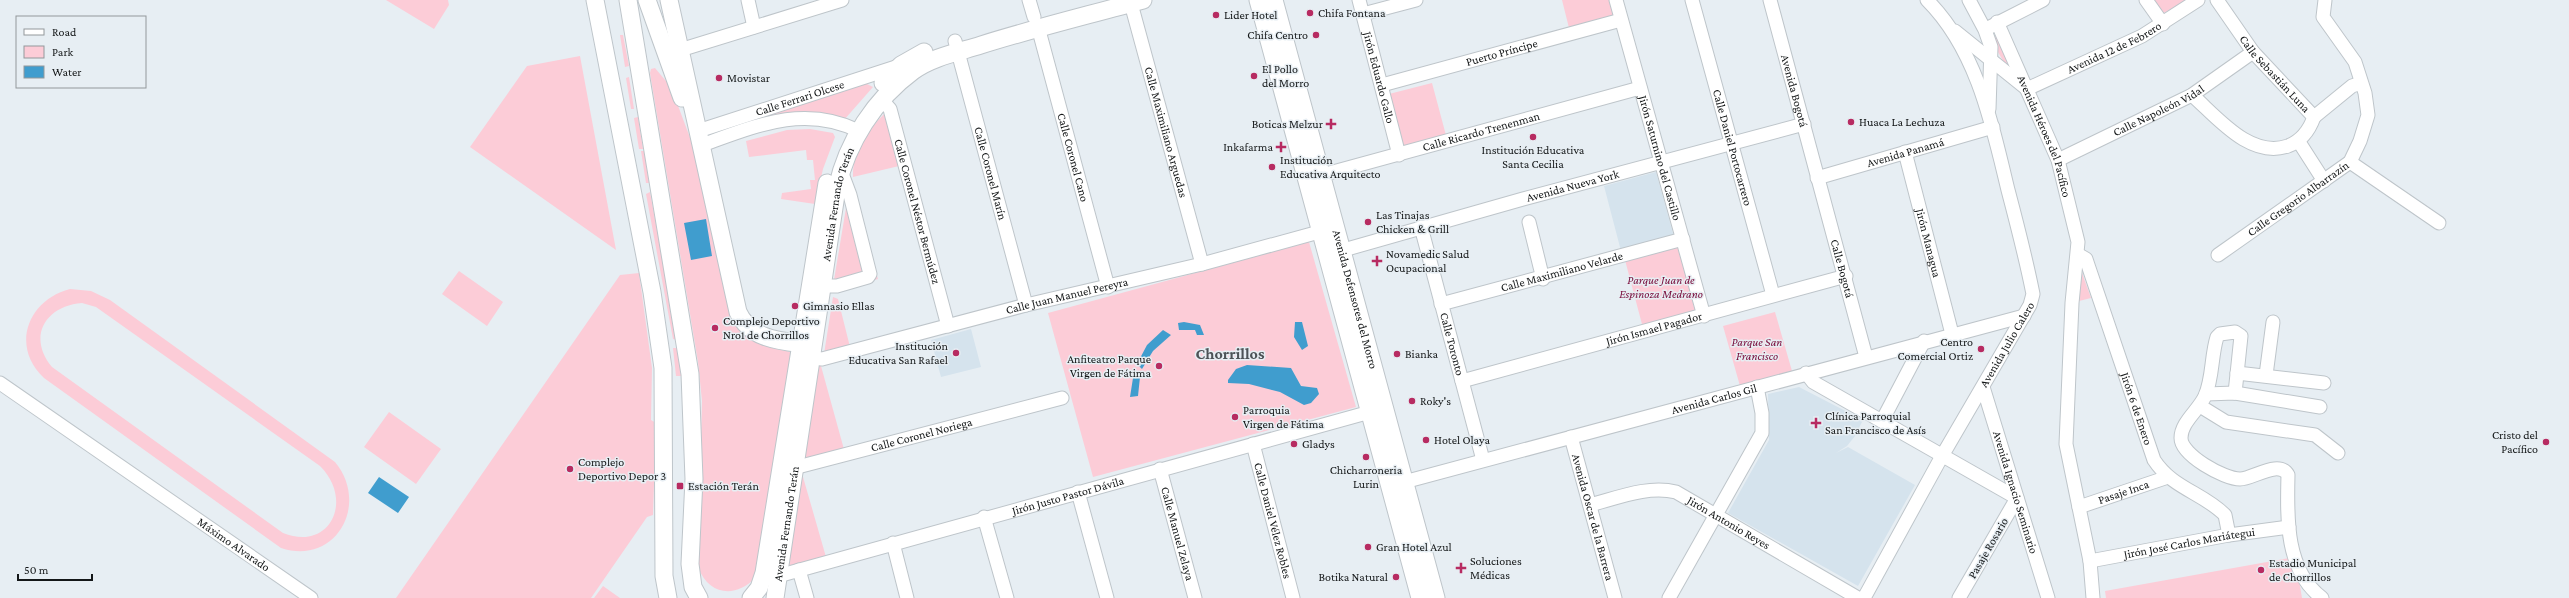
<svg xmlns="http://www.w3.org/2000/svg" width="2569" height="598" font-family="'Crimson Pro',serif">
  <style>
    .built { fill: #d5e3ed }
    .green { fill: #fcccd7; fill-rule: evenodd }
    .water { fill: #409dce }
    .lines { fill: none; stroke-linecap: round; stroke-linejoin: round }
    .minor-casing { stroke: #bec5ca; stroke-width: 15 }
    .major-casing { stroke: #bec5ca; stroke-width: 19 }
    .minor { stroke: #fff; stroke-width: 13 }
    .major { stroke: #fff; stroke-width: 17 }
    .poi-dot { fill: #b72b61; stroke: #e7eef3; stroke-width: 1.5 }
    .labels { text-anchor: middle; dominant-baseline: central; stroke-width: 3; stroke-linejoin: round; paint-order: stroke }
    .poi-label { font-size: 12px; fill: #141718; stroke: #e7eef3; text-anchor: start }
    .street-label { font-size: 12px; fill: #141718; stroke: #e7eef3 }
    .park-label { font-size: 12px; font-style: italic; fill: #770939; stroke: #e7eef3 }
    .district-label { font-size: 16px; font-weight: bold; fill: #4d5357; stroke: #e7eef3 }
  </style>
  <rect width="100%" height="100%" fill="#e7eef3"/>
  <path class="built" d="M1656 172 1674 237 1621 251 1604 186Z
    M971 329 981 367 941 377 931 340Z
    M1799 387 1863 420 1855 436 1847 446 1836 453 1848 447 1915 485 1858 586 1728 513 1769 440 1768 394Z"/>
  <path class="green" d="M386 0H448L449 5 434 29Z
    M1562 0H1610L1614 17 1569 28Z
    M2150 0H2187L2162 14Z
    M620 35H623L629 66 625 67Z
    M1997 36 2015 73 2009 71 1991 40Z
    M580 56 616 250 470 147 527 66Z
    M655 68 671 87 698 159 711 209 730 317C744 344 767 347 795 353L755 578C736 598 709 596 698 567L702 401 698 362 650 73 651 69Z
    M629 77 634 109H631L626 78Z
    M865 83 873 87 844 120 812 115 711 138 709 135Z
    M1432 83 1447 139 1404 150 1389 94Z
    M886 112 899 166 853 177C852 152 869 129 886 112Z
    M638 117 643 149H639L634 118Z
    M810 129 833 133 835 137 823 169 815 204 781 199 782 193 811 189 810 180H815L813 160H807L806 150 749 157 746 141 787 130Z
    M641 151H644L649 183H646Z
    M850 184 878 279 832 292Z
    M650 192 677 340 673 339 646 194Z
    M1309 242 1356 407 1093 477 1048 313Z
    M1678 247 1696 314 1643 328 1625 260Z
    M459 271 503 302 487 326 442 294Z
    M639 273 652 368 651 420 656 423 653 515 647 517 591 598H396L620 275Z
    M2082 273 2091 298 2079 301Z
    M70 289 91 291 110 300 335 462C370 504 336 566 281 548L44 378C10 346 28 300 70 289ZM82 303 96 307 320 466C355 501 329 552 283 533L52 367C27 337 45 306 82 303Z
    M833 297 838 299 850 347 824 354Z
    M1775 312 1792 371 1740 386 1723 326Z
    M673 348H678L681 376H676Z
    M814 366H821L845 453 801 464Z
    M389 412 441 449 416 484 364 447Z
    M801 470 826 557 784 569Z
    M2290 558 2299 580 2302 598H2106L2105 591Z
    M603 586 620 598H594Z"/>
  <path class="water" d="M706 219 712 256 691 260 684 223Z
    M1184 322 1200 325 1204 335H1197L1195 330H1179L1178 323Z
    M1295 322H1302L1308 346 1302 350 1294 337Z
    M1163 330 1171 335 1153 351 1142 369 1137 364 1147 345Z
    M1247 365 1291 368 1301 386 1317 388 1319 394 1311 403 1304 405 1280 392 1249 384 1228 383V380L1236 369Z
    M1140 377 1138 396 1130 397 1133 378Z
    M379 477 409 497 398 513 368 493Z"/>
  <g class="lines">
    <defs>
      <g id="minor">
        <path d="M748 0 754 27"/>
        <path d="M1029 0 1034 17"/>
        <path id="s1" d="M1130 0 1202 264"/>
        <path id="s2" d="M1359 0 1399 155"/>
        <path id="s3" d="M1616 0 1704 316"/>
        <path id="s4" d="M1692 0 1773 295"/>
        <path id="s5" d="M1770 0 1866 357"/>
        <path d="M1969 0 1985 30 1991 47 1989 109"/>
        <path d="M2146 0 2163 24"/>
        <path id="s6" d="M2217 0 2253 52 2314 117"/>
        <path d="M1363 14 1416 0"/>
        <path id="s7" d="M1997 22 2058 160 2078 242 2072 303 2066 444 2090 561 2093 598"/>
        <path id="s8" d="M1038 27 1108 287"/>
        <path d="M1990 27 2043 0"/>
        <path id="s9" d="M1955 31 2027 89 2142 36 2198 0"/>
        <path id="s10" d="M955 41 1026 305"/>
        <path d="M680 50 842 0"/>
        <path id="s11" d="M1382 85 1621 20"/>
        <path d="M2192 95C2217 117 2250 159 2288 146 2301 141 2309 131 2314 117"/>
        <path id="s12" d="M882 100 890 109 948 326"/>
        <path d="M2314 117 2352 86 2361 83"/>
        <path id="s13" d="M698 131 899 66"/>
        <path d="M2299 142 2324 181"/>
        <path d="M702 145C755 126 804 104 859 131"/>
        <path id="s14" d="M1905 152 1952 334"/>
        <path id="s15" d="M2058 160 2192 95 2253 52"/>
        <path d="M2350 162 2439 223"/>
        <path id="s16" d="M1322 175 1640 88"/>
        <path id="s17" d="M1817 178 1993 127"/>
        <path d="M1529 222 1543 279"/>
        <path id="s18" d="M1421 227 1483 460"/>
        <path id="s19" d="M1333 253 1523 199 1804 124"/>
        <path id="s20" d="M2079 255 2086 259 2088 265 2154 460C2173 489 2202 492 2225 515L2229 535"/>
        <path id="s21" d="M2218 255 2350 162 2360 141 2368 115 2365 93 2355 62 2323 17 2325 0"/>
        <path d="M822 286H837L868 277 870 274 850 195 841 171"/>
        <path id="s22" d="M1441 304 1683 239"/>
        <path id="s23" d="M804 357 822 359 1026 305 1202 264 1330 229"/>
        <path d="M1806 373 1813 382 2017 498 1959 598"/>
        <path d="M2237 373 2324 383"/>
        <path d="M2266 375 2273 322"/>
        <path id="s24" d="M1462 381 1846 276"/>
        <path id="s25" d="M0 383 311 598"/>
        <path id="s26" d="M1983 387 2048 598"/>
        <path d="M2235 393 2241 336 2235 332 2220 334 2217 337C2211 356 2213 378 2205 396 2199 410 2181 422 2181 438 2181 455 2224 479 2240 479 2253 479 2279 459 2288 475 2287 517 2285 570 2322 598"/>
        <path d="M2206 394 2235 393 2320 407"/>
        <path d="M2200 406 2226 422 2315 435 2338 453"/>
        <path d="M1882 421 1924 341"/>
        <path id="s27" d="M1571 437 1615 598"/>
        <path id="s28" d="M1253 444 1293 598"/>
        <path id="s29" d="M1160 469 1195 598"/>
        <path id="s30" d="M786 470 1062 398"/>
        <path id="s31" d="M1404 482 2024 316"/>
        <path d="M1078 492 1107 598"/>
        <path id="s32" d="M1590 505C1617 498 1648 485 1676 492L1858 598"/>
        <path id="s33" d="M2079 507 2168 477"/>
        <path d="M984 517 1007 598"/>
        <path d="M893 543 907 598"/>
        <path id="s34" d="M2090 561 2229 535 2289 527"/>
        <path d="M799 570 807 598"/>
        <path id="s35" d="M770 574 778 576 1370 412"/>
        <path d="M1669 598 1762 433V413L1757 387"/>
        <path id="s36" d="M1864 598 1942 456 2030 305 2033 294C2026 259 2017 224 2008 190 1992 124 1977 50 1927 0"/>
      </g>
      <g id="major">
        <path d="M595 0 652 292 663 368 664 576 668 598"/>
        <path d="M628 0 690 374 694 479 690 564 693 587 699 598"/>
        <path d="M647 0 682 98"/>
        <path d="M669 0 738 312C751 341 783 341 811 345"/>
        <path d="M1258 0 1420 598"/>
        <path id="s37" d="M1274 0 1436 598"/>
        <path d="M883 83 901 65 924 52"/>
        <path d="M751 598 759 588 764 573 827 183"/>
        <path id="s38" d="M775 598 837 188C847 142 875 99 913 71 932 57 959 52 981 45 1035 28 1089 15 1143 0"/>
      </g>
    </defs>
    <use href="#minor" class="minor-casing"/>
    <use href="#major" class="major-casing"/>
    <use href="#minor" class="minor"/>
    <use href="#major" class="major"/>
  </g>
  <g class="poi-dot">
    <circle cx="1310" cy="13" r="4"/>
    <circle cx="1216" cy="15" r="4"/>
    <circle cx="1316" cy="35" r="4"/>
    <circle cx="1254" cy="76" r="4"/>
    <circle cx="719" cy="78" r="4"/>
    <circle cx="1851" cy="122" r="4"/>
    <path d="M1329 118h4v4h4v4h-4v4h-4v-4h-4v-4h4z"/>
    <circle cx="1533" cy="137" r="4"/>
    <path d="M1279 141h4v4h4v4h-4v4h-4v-4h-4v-4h4z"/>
    <circle cx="1272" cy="167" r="4"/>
    <circle cx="1368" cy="222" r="4"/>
    <path d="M1375 255h4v4h4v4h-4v4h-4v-4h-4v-4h4z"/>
    <circle cx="795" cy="306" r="4"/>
    <circle cx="715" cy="328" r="4"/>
    <circle cx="1981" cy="349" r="4"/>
    <circle cx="956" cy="353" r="4"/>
    <circle cx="1397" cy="354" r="4"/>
    <circle cx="1159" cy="366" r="4"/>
    <circle cx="1412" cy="401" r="4"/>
    <circle cx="1235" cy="417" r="4"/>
    <path d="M1814 417h4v4h4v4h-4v4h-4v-4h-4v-4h4z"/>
    <circle cx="1426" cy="440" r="4"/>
    <circle cx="2546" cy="442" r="4"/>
    <circle cx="1294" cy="444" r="4"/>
    <circle cx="1366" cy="457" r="4"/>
    <circle cx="570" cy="469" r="4"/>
    <rect x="676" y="482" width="8" height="8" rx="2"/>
    <circle cx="1368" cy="547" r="4"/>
    <path d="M1459 562h4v4h4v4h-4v4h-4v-4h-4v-4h4z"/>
    <circle cx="2261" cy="570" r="4"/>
    <circle cx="1396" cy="577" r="4"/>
  </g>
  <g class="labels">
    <g class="poi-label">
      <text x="1318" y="13">Chifa Fontana</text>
      <text x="1224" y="15">Lider Hotel</text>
      <text x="1308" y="35" text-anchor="end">Chifa Centro</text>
      <text x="1262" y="69">El Pollo<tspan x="1262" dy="14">del Morro</tspan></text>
      <text x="727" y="78">Movistar</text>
      <text x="1859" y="122">Huaca La Lechuza</text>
      <text x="1323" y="124" text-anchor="end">Boticas Melzur</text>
      <text x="1273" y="147" text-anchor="end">Inkafarma</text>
      <text x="1533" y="150" text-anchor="middle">Institución Educativa<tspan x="1533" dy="14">Santa Cecilia</tspan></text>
      <text x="1280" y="160">Institución<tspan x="1280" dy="14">Educativa Arquitecto</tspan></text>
      <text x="1376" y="215">Las Tinajas<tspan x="1376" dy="14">Chicken &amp; Grill</tspan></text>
      <text x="1386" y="254">Novamedic Salud<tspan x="1386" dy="14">Ocupacional</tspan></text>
      <text x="803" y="306">Gimnasio Ellas</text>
      <text x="723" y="321">Complejo Deportivo<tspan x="723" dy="14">Nro1 de Chorrillos</tspan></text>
      <text x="1973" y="342" text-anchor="end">Centro<tspan x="1973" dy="14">Comercial Ortiz</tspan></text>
      <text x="948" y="346" text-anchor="end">Institución<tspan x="948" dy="14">Educativa San Rafael</tspan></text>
      <text x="1405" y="354">Bianka</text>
      <text x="1151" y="359" text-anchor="end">Anfiteatro Parque<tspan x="1151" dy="14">Virgen de Fátima</tspan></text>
      <text x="1420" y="401">Roky's</text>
      <text x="1243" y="410">Parroquia<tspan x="1243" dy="14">Virgen de Fátima</tspan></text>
      <text x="1825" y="416">Clínica Parroquial<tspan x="1825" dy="14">San Francisco de Asís</tspan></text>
      <text x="2538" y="435" text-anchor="end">Cristo del<tspan x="2538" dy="14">Pacífico</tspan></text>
      <text x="1434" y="440">Hotel Olaya</text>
      <text x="1302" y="444">Gladys</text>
      <text x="578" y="462">Complejo<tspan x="578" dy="14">Deportivo Depor 3</tspan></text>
      <text x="1366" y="470" text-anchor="middle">Chicharroneria<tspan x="1366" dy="14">Lurin</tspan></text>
      <text x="688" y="486">Estación Terán</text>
      <text x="1376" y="547">Gran Hotel Azul</text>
      <text x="1470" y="561">Soluciones<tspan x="1470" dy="14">Médicas</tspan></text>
      <text x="2269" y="563">Estadio Municipal<tspan x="2269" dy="14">de Chorrillos</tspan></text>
      <text x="1388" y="577" text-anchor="end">Botika Natural</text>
    </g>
    <g class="street-label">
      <text stroke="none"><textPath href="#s9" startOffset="189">Avenida 12 de Febrero</textPath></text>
      <text stroke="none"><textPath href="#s11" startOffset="124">Puerto Príncipe</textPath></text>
      <text stroke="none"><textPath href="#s6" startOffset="94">Calle Sebastián Luna</textPath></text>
      <text stroke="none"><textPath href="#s2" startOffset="80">Jirón Eduardo Gallo</textPath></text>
      <text stroke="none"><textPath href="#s5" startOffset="94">Avenida Bogotá</textPath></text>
      <text stroke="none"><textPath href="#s13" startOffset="107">Calle Ferrari Olcese</textPath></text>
      <text stroke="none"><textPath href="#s15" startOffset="112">Calle Napoleón Vidal</textPath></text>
      <text stroke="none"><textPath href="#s1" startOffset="137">Calle Maximiliano Arguedas</textPath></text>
      <text stroke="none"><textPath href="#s16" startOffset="165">Calle Ricardo Trenenman</textPath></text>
      <text stroke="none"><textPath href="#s7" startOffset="124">Avenida Héroes del Pacífico</textPath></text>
      <text stroke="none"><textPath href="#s4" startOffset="153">Calle Daniel Portocarrero</textPath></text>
      <text stroke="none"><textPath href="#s17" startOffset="92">Avenida Panamá</textPath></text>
      <text stroke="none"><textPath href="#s8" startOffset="135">Calle Coronel Cano</textPath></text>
      <text stroke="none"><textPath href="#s3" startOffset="164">Jirón Saturnino del Castillo</textPath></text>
      <text stroke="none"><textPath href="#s10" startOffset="137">Calle Coronel Marín</textPath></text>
      <text stroke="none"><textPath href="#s19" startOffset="249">Avenida Nueva York</textPath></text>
      <text stroke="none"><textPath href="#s21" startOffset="98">Calle Gregorio Albarrazín</textPath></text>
      <text stroke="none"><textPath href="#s38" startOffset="399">Avenida Fernando Terán</textPath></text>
      <text stroke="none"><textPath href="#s12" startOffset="118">Calle Coronel Néstor Bermúdez</textPath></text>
      <text stroke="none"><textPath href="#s14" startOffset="94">Jirón Managua</textPath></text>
      <text stroke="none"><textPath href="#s5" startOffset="278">Calle Bogotá</textPath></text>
      <text stroke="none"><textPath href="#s22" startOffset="125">Calle Maximiliano Velarde</textPath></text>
      <text stroke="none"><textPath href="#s23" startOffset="271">Calle Juan Manuel Pereyra</textPath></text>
      <text stroke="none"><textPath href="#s37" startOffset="310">Avenida Defensores del Morro</textPath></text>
      <text stroke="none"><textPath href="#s24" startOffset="199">Jirón Ismael Pagador</textPath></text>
      <text stroke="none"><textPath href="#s18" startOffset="121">Calle Toronto</textPath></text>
      <text stroke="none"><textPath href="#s36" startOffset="291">Avenida Julio Calero</textPath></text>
      <text stroke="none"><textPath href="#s31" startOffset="321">Avenida Carlos Gil</textPath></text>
      <text stroke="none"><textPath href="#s20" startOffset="166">Jirón 6 de Enero</textPath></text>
      <text stroke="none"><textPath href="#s30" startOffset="140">Calle Coronel Noriega</textPath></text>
      <text stroke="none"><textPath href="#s26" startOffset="110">Avenida Ignacio Seminario</textPath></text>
      <text stroke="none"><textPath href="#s33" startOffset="47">Pasaje Inca</textPath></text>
      <text stroke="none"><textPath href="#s35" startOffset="309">Jirón Justo Pastor Dávila</textPath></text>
      <text stroke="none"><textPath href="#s27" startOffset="83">Avenida Oscar de la Barrera</textPath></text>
      <text stroke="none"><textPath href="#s28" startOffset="79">Calle Daniel Vélez Robles</textPath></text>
      <text stroke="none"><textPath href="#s32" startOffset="149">Jirón Antonio Reyes</textPath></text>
      <text stroke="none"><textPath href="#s38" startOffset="75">Avenida Fernando Terán</textPath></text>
      <text stroke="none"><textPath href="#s29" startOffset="67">Calle Manuel Zelaya</textPath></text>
      <text stroke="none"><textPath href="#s34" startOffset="101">Jirón José Carlos Mariátegui</textPath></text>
      <text stroke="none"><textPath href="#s25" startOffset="284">Máximo Alvarado</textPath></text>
      <text transform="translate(1988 548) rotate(-60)">Pasaje Rosario</text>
    </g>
    <g class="park-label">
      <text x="1661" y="280">Parque Juan de<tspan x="1661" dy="14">Espinoza Medrano</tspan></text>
      <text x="1757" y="342">Parque San<tspan x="1757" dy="14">Francisco</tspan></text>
    </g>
    <g class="district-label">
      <text x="1230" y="353">Chorrillos</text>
    </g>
  </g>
  <rect x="16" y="16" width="130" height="72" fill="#e7eef3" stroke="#93989b"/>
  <rect x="24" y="29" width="20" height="6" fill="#ffffff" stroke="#93989b"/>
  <text x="52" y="36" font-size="12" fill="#141718">Road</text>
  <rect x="24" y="46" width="20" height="12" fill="#fcccd7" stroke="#93989b"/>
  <text x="52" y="56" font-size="12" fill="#141718">Park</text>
  <rect x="24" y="66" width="20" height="12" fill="#409dce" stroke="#93989b"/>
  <text x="52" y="76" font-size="12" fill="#141718">Water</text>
  <path d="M18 574v6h74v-6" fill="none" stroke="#141718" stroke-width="2"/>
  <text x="24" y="574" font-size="12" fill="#141718" stroke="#e7eef3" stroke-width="3" paint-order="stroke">50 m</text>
</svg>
